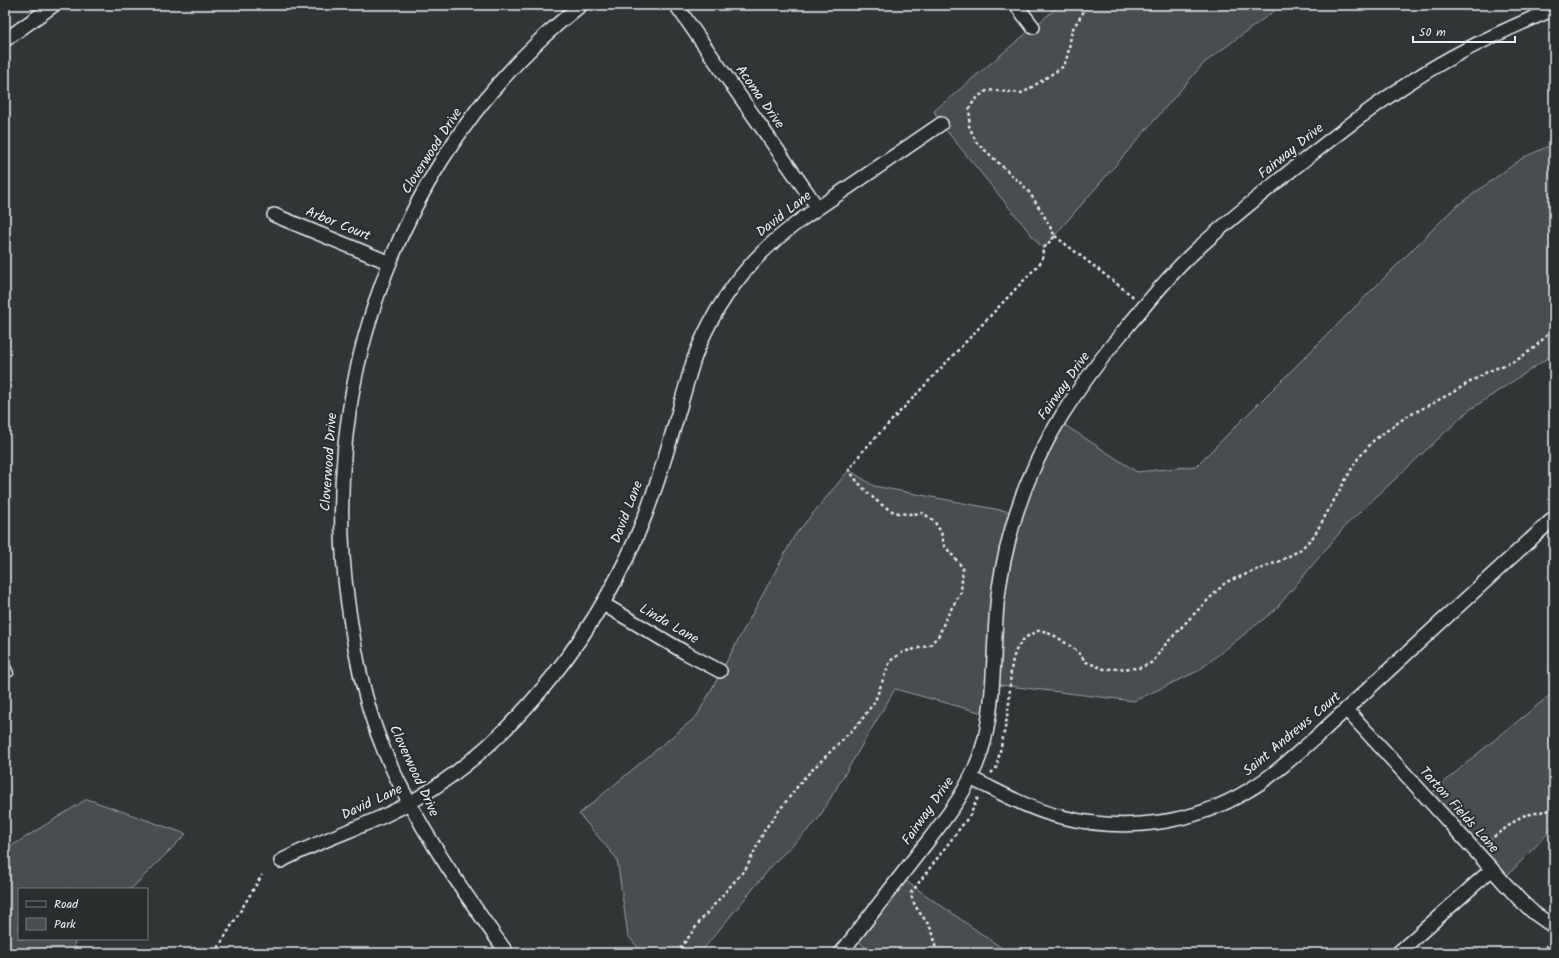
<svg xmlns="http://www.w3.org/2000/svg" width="1559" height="958" font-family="Kalam,sans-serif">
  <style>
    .green { fill: #494d4f; stroke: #989fa4 }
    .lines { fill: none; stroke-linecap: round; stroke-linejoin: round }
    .stream { stroke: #9fa5aa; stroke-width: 4 }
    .lane-casing { stroke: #e8f1f8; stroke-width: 9 }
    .street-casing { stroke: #e8f1f8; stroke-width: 16 }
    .path { stroke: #e8f1f8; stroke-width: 2.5; stroke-dasharray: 3 3; stroke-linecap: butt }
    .lane { stroke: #2a2d2e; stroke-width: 6 }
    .street { stroke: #2a2d2e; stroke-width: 13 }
    .labels { text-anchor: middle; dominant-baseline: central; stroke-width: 4; stroke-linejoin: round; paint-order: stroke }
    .street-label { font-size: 14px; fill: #e8f1f8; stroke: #2a2d2e }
  </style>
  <rect width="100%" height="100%" fill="#323536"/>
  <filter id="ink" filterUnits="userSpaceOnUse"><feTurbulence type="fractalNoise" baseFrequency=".025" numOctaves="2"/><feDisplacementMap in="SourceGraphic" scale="8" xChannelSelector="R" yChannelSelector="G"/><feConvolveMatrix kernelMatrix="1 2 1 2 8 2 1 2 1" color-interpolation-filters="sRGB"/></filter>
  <g filter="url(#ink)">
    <path class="green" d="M1060 5H1282L1204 63 1043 249 941 124 934 111Z
      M1554 144V354L1468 411 1346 525 1275 610 1198 671 1134 701 992 684 990 715 895 689 817 821 776 861 700 953H643L628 936 617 859 579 814 697 716 795 535 849 470 874 486 1016 513 1057 420 1137 472 1196 466 1454 208 1524 157Z
      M1554 692V827L1502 881 1426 798 1477 754Z
      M87 799 186 834 131 889H19V939H75L74 946 81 953H5V850Z
      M900 877 1009 953H871L854 937Z"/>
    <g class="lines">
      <path class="stream" d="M8 953 19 949 32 953"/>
      <defs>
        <path id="lane" d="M5 663 10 673"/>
        <path id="street" d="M676 5 818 208
          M1016 5 1033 27
          M5 40 54 5
          M274 215 390 263
          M603 604 686 653 720 671
          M1346 709 1519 899 1534 913 1554 927
          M970 778C1000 792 1030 810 1062 817 1125 833 1194 824 1249 790 1273 776 1293 757 1314 739L1554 518
          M281 861C326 837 375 824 418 798 519 737 603 625 645 516 665 465 678 411 694 359 707 323 727 291 752 263 777 235 810 213 840 193 874 170 907 147 941 124
          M507 953C460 887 415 824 383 748 364 702 355 653 348 604 319 399 389 183 540 40 553 28 567 16 581 5
          M841 953C864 923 887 894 910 864 939 826 972 790 984 742 995 698 993 651 997 605 1000 574 1007 544 1016 514 1039 441 1079 385 1127 327 1148 302 1169 275 1193 253 1224 224 1257 198 1289 172 1330 140 1371 107 1415 79 1458 51 1506 29 1554 9
          M1398 953 1491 870"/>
      </defs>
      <use href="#lane" class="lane-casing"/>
      <use href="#street" class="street-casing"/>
      <path class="path" d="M1055 236 1135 298
        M991 773 996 769C1000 750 1005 731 1008 711 1013 681 1003 641 1041 630L1057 637 1077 651 1086 662 1104 669 1140 668 1153 662 1163 647 1193 615 1226 582 1280 561 1300 550 1314 536 1356 461 1374 440 1406 417 1450 394 1487 372 1517 360 1534 348 1554 328
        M1484 844 1522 816 1554 809
        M215 953 262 875
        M677 953 701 920 747 867 765 829 804 778 860 722 875 701 890 661 903 652 930 645 939 635 946 618 961 592 963 568 944 545 941 532 934 521 923 513C914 514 901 515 892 511 876 503 858 484 849 470L861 453 1042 261 1043 249 1055 236 1042 212 1027 189 976 142 969 126 970 106 979 96 988 90 1023 93 1064 66 1068 54 1072 30 1088 5
        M936 953C935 947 935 940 933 934 928 919 913 910 911 893L970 815 979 795
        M1542 953 1551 938"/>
      <use href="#lane" class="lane"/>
      <use href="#street" class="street"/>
    </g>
  </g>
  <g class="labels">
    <g class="street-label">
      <text transform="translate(760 97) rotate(55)">Acoma Drive</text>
      <text transform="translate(432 151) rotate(-57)">Cloverwood Drive</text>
      <text transform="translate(1291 151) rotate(-39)">Fairway Drive</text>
      <text transform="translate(784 214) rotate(-38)">David Lane</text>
      <text transform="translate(338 224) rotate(22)">Arbor Court</text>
      <text transform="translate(1064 386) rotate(-55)">Fairway Drive</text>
      <text transform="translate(329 462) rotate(-86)">Cloverwood Drive</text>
      <text transform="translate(627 512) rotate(-69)">David Lane</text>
      <text transform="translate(669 624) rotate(30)">Linda Lane</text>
      <text transform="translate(1292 734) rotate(-40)">Saint Andrews Court</text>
      <text transform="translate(414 771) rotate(65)">Cloverwood Drive</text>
      <text transform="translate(372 802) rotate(-25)">David Lane</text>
      <text transform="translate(1459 810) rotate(48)">Tarton Fields Lane</text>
      <text transform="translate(928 811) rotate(-55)">Fairway Drive</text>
    </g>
  </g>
  <rect width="1559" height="958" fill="none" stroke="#2a2d2e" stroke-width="20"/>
  <rect x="10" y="10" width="1539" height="938" fill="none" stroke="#e8f1f8" stroke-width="1.5" filter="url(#ink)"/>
  <rect x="18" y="888" width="130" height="52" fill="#2a2d2e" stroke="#767b7f"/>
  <rect x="26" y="901" width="20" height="6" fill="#2a2d2e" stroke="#767b7f"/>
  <text x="54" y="908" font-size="12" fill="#e8f1f8">Road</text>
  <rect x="26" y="918" width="20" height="12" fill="#494d4f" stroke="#767b7f"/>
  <text x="54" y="928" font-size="12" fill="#e8f1f8">Park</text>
  <path d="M1413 36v6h102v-6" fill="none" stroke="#e8f1f8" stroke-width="2"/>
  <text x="1419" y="36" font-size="12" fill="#e8f1f8" stroke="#2a2d2e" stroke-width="3" paint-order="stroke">50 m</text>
</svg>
